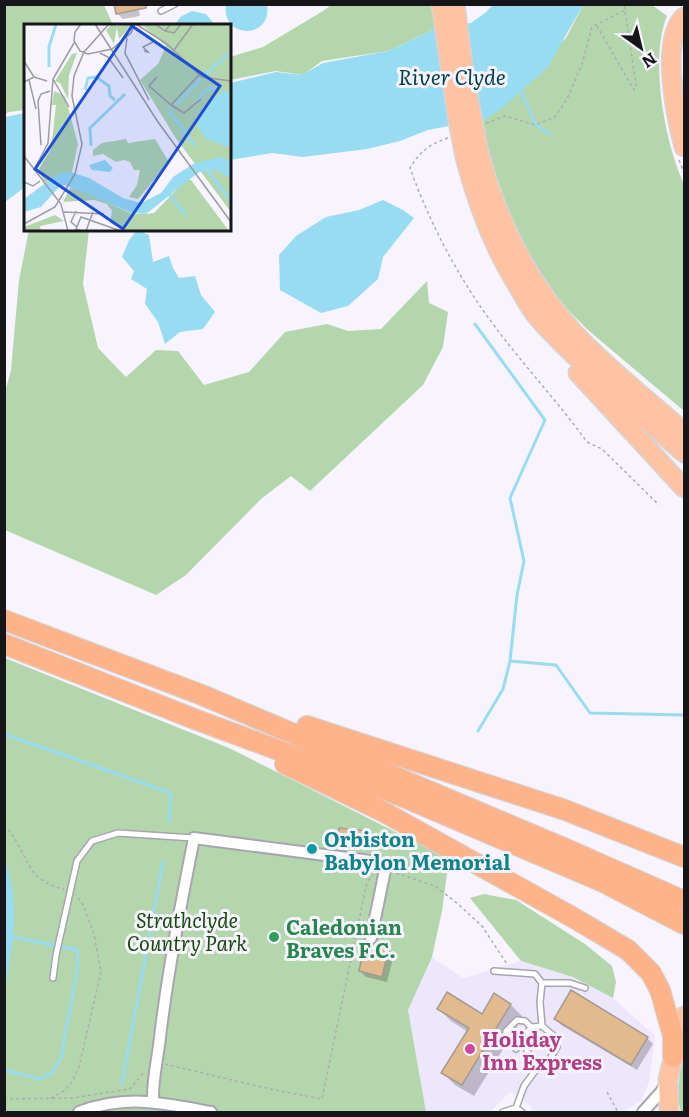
<svg xmlns="http://www.w3.org/2000/svg" width="689" height="1117" font-family="Literata,serif">
  <style>
    .built { fill: #ede7fb }
    .green { fill: #b3d6ac }
    .water { fill: #98dcf1 }
    .shadow { fill: #0003 }
    .lines { fill: none; stroke-linecap: round; stroke-linejoin: round }
    .stream { stroke: #98dcf1; stroke-width: 3 }
    .building { fill: #e1ba8d; stroke: #a59b92; stroke-width: 1.5 }
    .service-casing { stroke: #a8a5b1; stroke-width: 8 }
    .minor-casing { stroke: #a8a5b1; stroke-width: 14 }
    .trunk-casing { stroke: #d5d5d6; stroke-width: 21 }
    .motorway-casing { stroke: #d5d5d6; stroke-width: 22 }
    .path { stroke: #adabb4; stroke-width: 1.5; stroke-dasharray: 3 3; stroke-linecap: butt }
    .service { stroke: #fff; stroke-width: 5 }
    .minor { stroke: #fff; stroke-width: 10 }
    .trunk { stroke: #ffc2a2; stroke-width: 18 }
    .motorway { stroke: #ffb38a; stroke-width: 20 }
    .trunk-bridge-casing { stroke: #d5d5d6; stroke-width: 21; stroke-linecap: butt }
    .trunk-bridge { stroke: #ffc2a2; stroke-width: 18 }
    .culture-dot { fill: #0f9aa8; stroke: #f7f4ff; stroke-width: 2 }
    .leisure-dot { fill: #2e9e5b; stroke: #f7f4ff; stroke-width: 2 }
    .hotel-dot { fill: #d1479c; stroke: #f7f4ff; stroke-width: 2 }
    .labels { text-anchor: middle; dominant-baseline: central; stroke-width: 6; stroke-linejoin: round; paint-order: stroke }
    .culture-label { font-size: 20px; font-weight: bold; fill: #0d838f; stroke: #f7f4ff; text-anchor: start }
    .park-label { font-size: 20px; font-style: italic; fill: #194b0f; stroke: #f7f4ff }
    .leisure-label { font-size: 20px; font-weight: bold; fill: #27864d; stroke: #f7f4ff; text-anchor: start }
    .hotel-label { font-size: 20px; font-weight: bold; fill: #b23c85; stroke: #f7f4ff; text-anchor: start }
    .water-label { font-size: 21px; font-style: italic; fill: #003f4e; stroke: #f7f4ff }
    .inset-river { fill: none; stroke: #98dcf1; stroke-width: 3 }
    .inset-road { fill: none; stroke: #9d9ba3; stroke-width: 1.5 }
    .view { fill: #1d4ed8; fill-opacity: 0.15; stroke: #1d4ed8; stroke-width: 3 }
    .inset-edge { fill: none; stroke: #161519; stroke-width: 3 }
  </style>
  <rect width="100%" height="100%" fill="#f7f4ff"/>
  <path class="built" d="M432 957 463 978 521 961 573 977 613 998 655 1036 649 1082 642 1100 623 1112H533L528 1104 510 1092 490 1112H426L408 1010Z"/>
  <path class="green" d="M5 4 104 5 113 25 26 26 25 110 9 112 5 114Z
    M331 5H432L435 29 388 51 322 61 303 75 276 71 230 80V57L263 47 323 11Z
    M583 5H652L667 16C649 58 665 144 684 184V411L588 330 551 293 521 245 494 184 480 120 486 119 566 38Z
    M29 230H89L83 284 98 348 126 377 156 350 178 351 204 385 249 372 285 332 327 324 348 331 381 329 427 281 429 303 448 312 443 347 423 385 310 491 291 476 261 499 186 575 156 595 5 530V392L11 370 19 280Z
    M5 658 229 748 449 859 442 911 432 957 408 1010 426 1112H5Z
    M484 894 516 900 585 944 612 966 616 982 613 998 573 977 521 961 470 898Z
    M684 1054V1112H681C675 1092 680 1074 684 1054Z"/>
  <path class="water" d="M226 5H267C273 39 221 40 226 5Z
    M493 5H583L548 67 501 109 486 119 428 130 400 141 367 149 303 157 272 153 230 160V83L276 72 302 75 323 63 388 51 435 29 471 23 485 13Z
    M192 11 206 14 215 25H175L180 17Z
    M25 113V187L5 202V117Z
    M383 200 403 210 414 218 383 257 378 279 348 306 321 313 280 290 279 255 296 236 326 217 359 210Z
    M137 230 149 235 153 262 169 256 173 268 179 278 195 276 201 295 215 312 203 329 180 332 165 344 158 322 145 304 147 289 131 279 134 271 122 257 129 240Z
    M5 860C21 909 12 944 5 993Z"/>
  <path class="shadow" d="M138 4 140 16 123 19 117 13Z
    M368 833 374 839 372 850 345 847 339 841Z
    M388 948 394 954 387 982 366 977 360 971Z
    M495 996 511 1005 523 1017 474 1096 455 1085 443 1073 468 1032 451 1021 439 1009 482 1016Z
    M556 1019 647 1038 653 1044 637 1070 561 1025Z"/>
  <g class="lines">
    <path class="stream" d="M521 90 535 124 550 134
      M475 324 545 420 510 498 524 561 517 595 510 661 503 689 478 731
      M510 661 556 665 590 713 684 715
      M4 734 171 793 169 821
      M4 1070 40 1079 52 1073 61 1058 78 965 77 950 13 937
      M122 1084 163 862"/>
  </g>
  <path class="building" d="M114 4H146V8L116 14Z
    M339 828 368 831 367 845 338 841Z
    M365 943 370 945 376 944 389 947 382 977 359 971Z
    M571 990 648 1037 631 1065 554 1019Z
    M447 992 482 1014 494 993 511 1004 462 1085 441 1073 469 1028 437 1009Z"/>
  <g class="lines">
    <defs>
      <path id="service" d="M161 11 175 4
        M494 971 535 974 542 983 540 1002 542 1026
        M53 978 56 955 77 861 92 841 118 833 193 838
        M542 983H570L585 988
        M523 1039 535 1071
        M516 1108 524 1086 535 1071 549 1060 557 1047 554 1036 542 1026 531 1027 516 1049 506 1037V1031L517 1020 525 1021 531 1027
        M503 1112 516 1108 522 1112"/>
      <path id="minor" d="M153 1101C152 1080 158 1058 160 1037 168 970 181 904 194 838L378 862 385 870 371 938
        M79 1112C127 1094 163 1103 211 1112
        M643 1112 661 1092 667 1082"/>
      <path id="trunk" d="M684 17C660 40 676 117 684 147
        M479 153C497 220 527 282 575 334 608 369 648 400 684 432
        M465 157C477 204 493 247 519 288 525 299 531 310 539 319 583 368 635 409 684 453
        M578 373 684 488
        M669 1112 668 1079 684 1016"/>
      <path id="motorway" d="M4 620 202 695 566 849 684 901
        M4 644 197 720 389 791 603 882 684 924
        M307 726 565 810 684 857
        M285 764 382 811 574 918 628 950 651 973 660 990 673 1036V1057"/>
    </defs>
    <use href="#service" class="service-casing"/>
    <use href="#minor" class="minor-casing"/>
    <use href="#trunk" class="trunk-casing"/>
    <use href="#motorway" class="motorway-casing"/>
    <path class="path" d="M597 26 634 90 636 85 624 4
      M486 123 505 116 535 125 555 117 567 99 582 64 592 27 625 10
      M448 138C430 144 420 151 410 168 430 224 460 281 496 328 525 367 559 403 587 442L602 449 659 505
      M679 160 684 173
      M4 825C30 852 22 880 64 889
      M396 873 435 886 458 904 482 926 507 964
      M165 1064 270 1089 322 1099 367 882 373 875
      M607 1092 618 1112
      M51 1098 64 1091 72 1082 79 1067 101 972 94 934 83 905 76 895
      M4 1099 72 1098 130 1089 144 1072"/>
    <use href="#service" class="service"/>
    <use href="#minor" class="minor"/>
    <use href="#trunk" class="trunk"/>
    <use href="#motorway" class="motorway"/>
    <defs>
      <path id="trunk-bridge" d="M441 4 458 121 465 157
        M455 4 465 81 479 153"/>
    </defs>
    <use href="#trunk-bridge" class="trunk-bridge-casing"/>
    <use href="#trunk-bridge" class="trunk-bridge"/>
  </g>
  <circle class="culture-dot" cx="312" cy="849" r="6"/>
  <circle class="leisure-dot" cx="274" cy="937" r="6"/>
  <circle class="hotel-dot" cx="470" cy="1049" r="6"/>
  <g class="labels">
    <g class="culture-label">
      <text x="324" y="838">Orbiston<tspan x="324" dy="23">Babylon Memorial</tspan></text>
    </g>
    <g class="park-label">
      <text x="187" y="919">Strathclyde<tspan x="187" dy="23">Country Park</tspan></text>
    </g>
    <g class="leisure-label">
      <text x="286" y="926">Caledonian<tspan x="286" dy="23">Braves F.C.</tspan></text>
    </g>
    <g class="hotel-label">
      <text x="482" y="1038">Holiday<tspan x="482" dy="23">Inn Express</tspan></text>
    </g>
    <g class="water-label">
      <text x="452" y="75">River Clyde</text>
    </g>
  </g>
  <g transform="translate(24 24)">
    <rect width="207" height="207" fill="#f7f4ff"/>
    <path d="M88 0 93 2 109 0 95 15 93 3 90 20 82 6ZM117 0H207V188L153 116 116 56 134 40 142 22ZM53 29 45 51 44 75 36 59 31 57 48 30ZM30 67 41 72 54 120 48 148 20 159 15 145 27 125 32 81H28ZM102 115 104 119 131 115 145 138 114 175 105 173 113 161 116 146H110L106 138 100 136 92 138 79 130 69 132V126L78 119ZM162 156H167L205 207H103L86 199 88 187 83 180 70 176 39 178 46 164 54 165 108 190H122L130 189ZM31 191 40 197 16 202 17 207H0V203Z" fill="#b3d6ac"/>
    <path d="M199 67 207 69V125L181 114 173 101 179 84ZM196 133 207 137V154L191 146 175 148 122 190 108 189 41 161 36 162 17 183 0 188V175L35 149 47 148 65 154 99 174 117 179 137 169 149 153 169 140ZM81 136 89 144 86 148 68 146 65 141Z" fill="#98dcf1"/>
    <path class="inset-river" d="M25 43V23L32 0M181 51 207 28M61 66 64 54 72 53 85 62 86 72 91 76M172 77 186 63 192 69M153 80 177 55M149 85 146 88 171 122M67 122 66 104 101 70M182 144 207 177M146 171 162 191"/>
    <path class="inset-road" d="M57 0 51 8 50 17 56 27 64 30 88 25 107 9 111 0M71 0 134 98 207 198M112 0 143 20 178 53 207 57M131 0 141 7 146 1M141 7 150 9 157 0M103 14 101 29 125 76M150 26 169 0M120 27 124 28 119 23 129 18M76 29 84 33 99 54M0 37 10 53M133 53 125 62 147 81 175 51M29 55 45 83M5 56 12 85M0 58 10 53 23 57M147 81 160 89 177 75M17 121 14 77 17 70 26 67M0 132 37 180 44 207M11 144 24 119 29 55 50 19M0 158 9 162 16 157M52 187 47 198 53 203M40 188 80 190M0 200 31 183 51 150 58 120 48 72 50 52 60 28 85 0M57 207 52 205 57 193 97 207M62 207 69 188"/>
    <path class="view" d="M108 2 196 62 99 205 11 145Z"/>
    <rect width="207" height="207" class="inset-edge"/>
  </g>
  <rect width="689" height="1117" fill="none" stroke="#161519" stroke-width="12"/>
  <g transform="translate(641 48) rotate(146)" stroke="#f7f4ff" stroke-width="4.5" paint-order="stroke">
  <path d="M0-4.5L10 22L0 15L-10 22Z" fill="#161519"/>
  <text y="-9" font-size="16" font-weight="bold" text-anchor="middle" fill="#161519">N</text>
  </g>
</svg>
